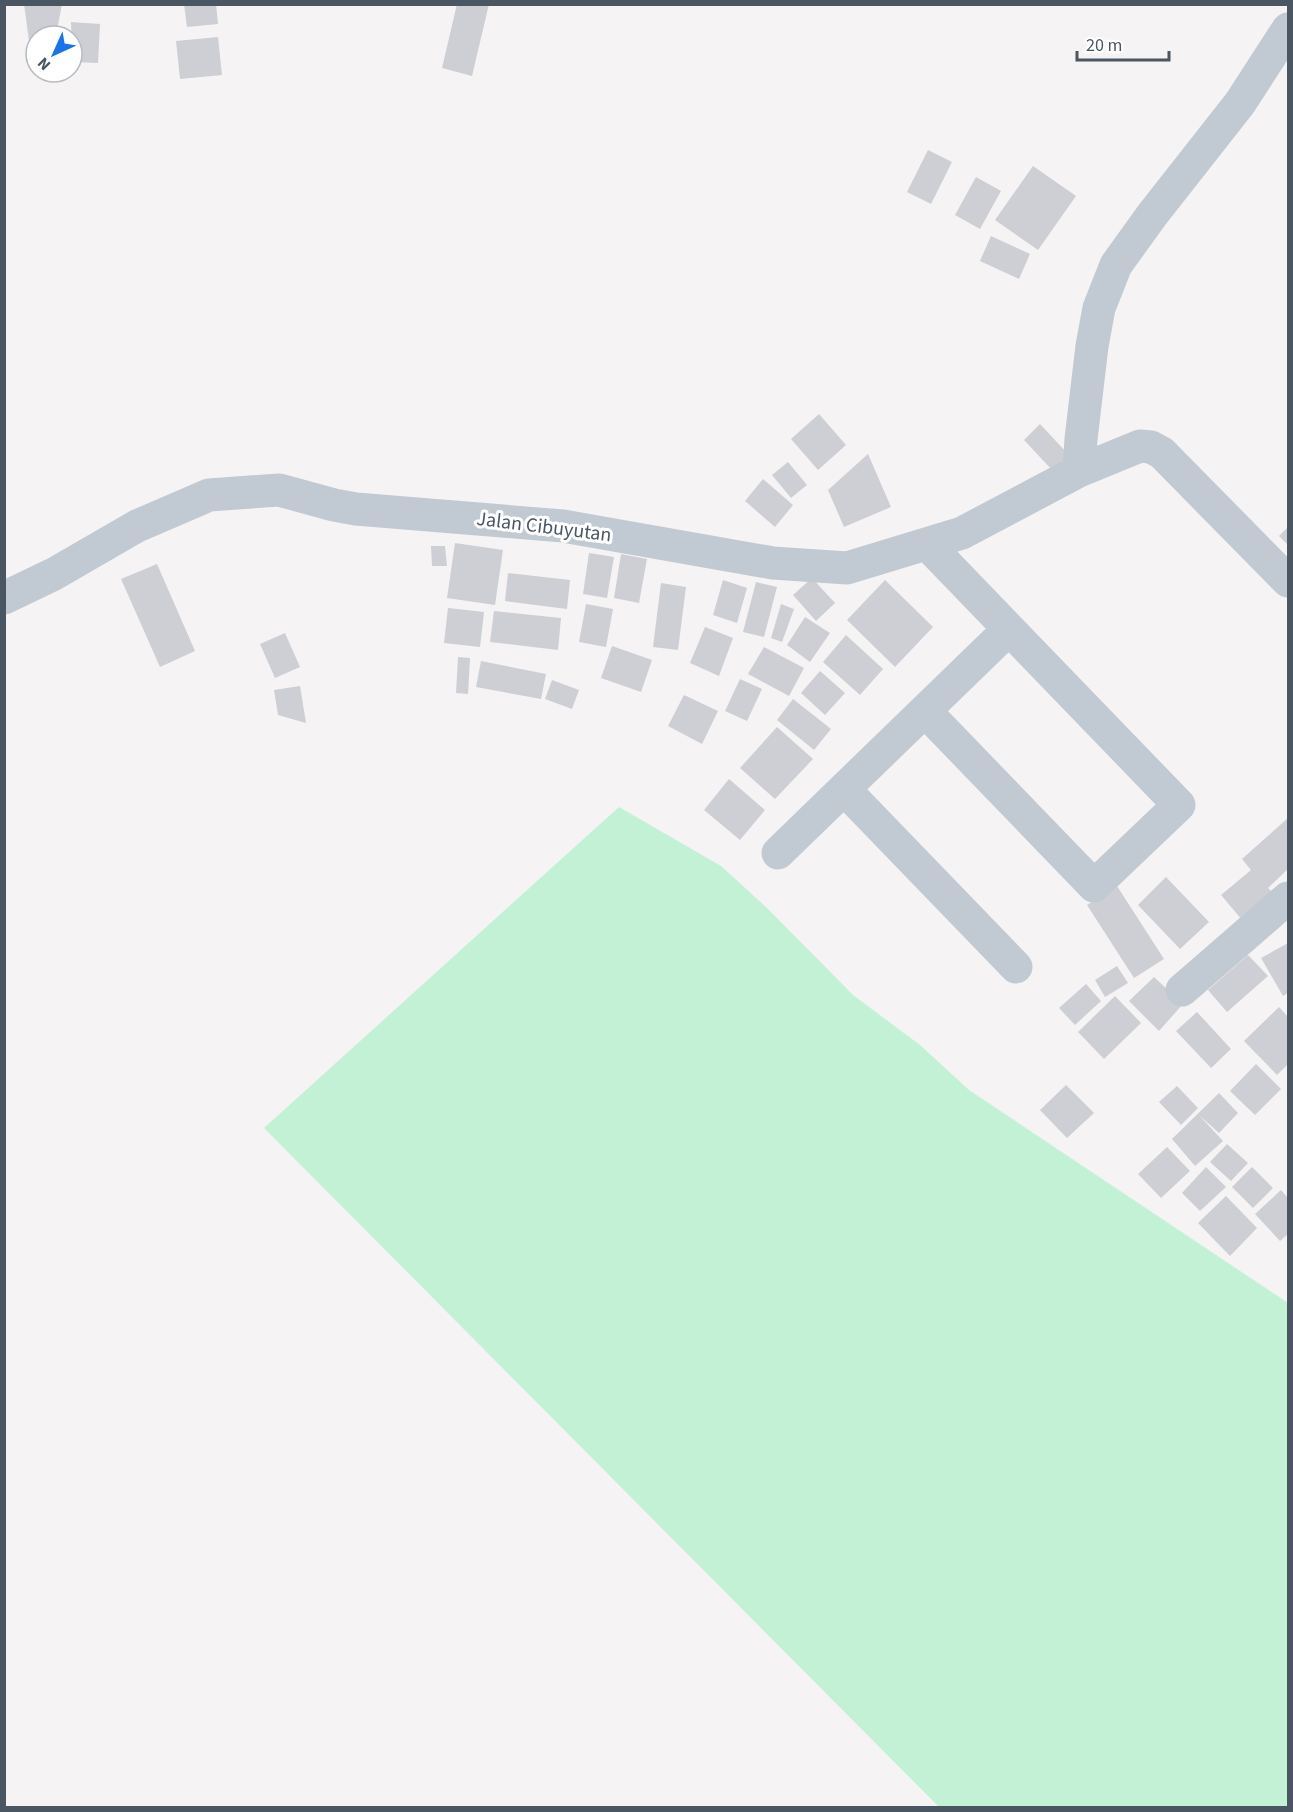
<svg xmlns="http://www.w3.org/2000/svg" width="1293" height="1812" font-family="'Source Sans 3',sans-serif">
  <style>
    .green { fill: #c3f1d5 }
    .building { fill: #cdcfd5 }
    .lines { fill: none; stroke-linecap: round; stroke-linejoin: round }
    .minor { stroke: #c1cad2; stroke-width: 33 }
    .labels { text-anchor: middle; dominant-baseline: central; stroke-width: 6; stroke-linejoin: round; paint-order: stroke }
    .street-label { font-size: 20px; fill: #4a5661; stroke: #fff }
  </style>
  <rect width="100%" height="100%" fill="#f5f3f3"/>
  <path class="green" d="M619 807 721 866 766 907 853 995 920 1045 969 1090 1288 1303V1807H939L264 1128Z"/>
  <path class="building" d="M24 4H62L56 36H36V42L29 41Z
    M184 4H216L218 24 187 27Z
    M457 4H489L472 76 442 68Z
    M71 22 100 24 98 63 72 62Z
    M218 37 222 75 180 79 176 41Z
    M928 150 952 162 931 204 907 192Z
    M1033 166 1076 196 1038 250 995 220Z
    M976 177 1001 191 980 229 955 215Z
    M991 236 1030 254 1019 279 980 261Z
    M819 414 846 445 818 470 791 439Z
    M1040 424 1069 455 1053 471 1024 440Z
    M868 454 891 507 844 527 828 490Z
    M788 462 807 485 791 498 772 475Z
    M763 479 793 505 775 527 745 501Z
    M1288 527V545L1279 536Z
    M455 543 503 550 495 605 447 598Z
    M431 546H445L447 566H432Z
    M589 553 614 557 607 598 583 594Z
    M621 554 647 559 639 603 614 598Z
    M157 564 195 651 160 667 121 579Z
    M508 573 570 580 567 609 505 601Z
    M812 578 835 603 816 621 793 595Z
    M723 580 747 588 737 623 713 615Z
    M885 580 933 627 895 667 847 620Z
    M756 582 777 587 764 637 743 632Z
    M661 583 686 587 678 650 653 647Z
    M586 604 613 609 606 647 579 642Z
    M781 604 794 609 782 642 771 638Z
    M448 608 484 612 480 647 444 643Z
    M494 611 561 618 558 650 490 642Z
    M805 617 830 633 810 662 787 645Z
    M705 627 733 638 719 676 690 663Z
    M285 633 300 667 275 678 260 644Z
    M846 635 883 669 860 695 823 662Z
    M612 646 652 660 641 692 601 678Z
    M764 647 804 668 789 696 748 674Z
    M458 657 470 658 468 694 456 693Z
    M481 661 546 674 541 699 476 687Z
    M820 671 845 693 825 715 801 693Z
    M740 679 762 689 747 721 725 711Z
    M552 680 579 690 572 709 545 699Z
    M300 686 306 723 278 715 274 690Z
    M684 695 718 711 702 744 668 726Z
    M793 699 831 729 814 750 777 720Z
    M777 727 813 759 775 799 740 768Z
    M729 779 765 810 740 840 704 810Z
    M1288 818V869L1268 888 1275 895 1243 921 1221 895 1251 870 1242 859Z
    M1166 877 1209 922 1180 949 1138 905Z
    M1117 886 1164 959 1134 978 1087 905Z
    M1288 943V993L1283 996 1261 958Z
    M1248 955 1268 976 1227 1012 1208 990Z
    M1117 966 1128 983 1105 997 1095 980Z
    M1154 977 1183 1004 1159 1031 1129 1001Z
    M1086 984 1101 1001 1075 1025 1059 1008Z
    M1115 996 1141 1023 1104 1059 1078 1032Z
    M1279 1007 1288 1017V1064L1277 1075 1244 1041Z
    M1197 1012 1231 1049 1211 1068 1176 1031Z
    M1256 1064 1281 1089 1255 1115 1230 1091Z
    M1066 1085 1094 1113 1067 1138 1040 1110Z
    M1177 1086 1198 1108 1181 1125 1159 1102Z
    M1219 1093 1238 1113 1219 1133 1199 1115 1223 1141 1195 1166 1172 1139Z
    M1227 1144 1248 1163 1231 1181 1210 1162Z
    M1167 1147 1190 1171 1161 1198 1138 1174Z
    M1206 1167 1226 1187 1200 1211 1182 1193Z
    M1252 1167 1273 1188 1253 1208 1232 1187Z
    M1281 1190 1288 1198V1234L1280 1241 1255 1214Z
    M1226 1196 1257 1228 1230 1256 1198 1223Z"/>
  <g class="lines">
    <path class="minor" d="M1079 471 1140 446 1151 447 1162 453 1288 581
      M4 598 54 574 137 526 209 495 279 490 334 505 356 509 563 526 773 563 847 568 962 533 1079 471 1081 439 1092 346 1099 308 1116 265 1152 215 1240 103 1288 29
      M925 711 1094 886 1179 805 927 544
      M844 789 1016 967
      M778 853 1009 629
      M1182 990 1288 898"/>
  </g>
  <g class="labels">
    <g class="street-label">
      <text transform="translate(544 527) rotate(7)">Jalan Cibuyutan</text>
    </g>
  </g>
  <rect width="1293" height="1812" fill="none" stroke="#4a5661" stroke-width="12"/>
  <g transform="translate(54 54) rotate(225)"><circle r="28" fill="#ffffff" stroke="#b7bbc0" stroke-width="1.5"/>
  <path d="M0-4.5L10 22L0 15L-10 22Z" fill="#1a73e8"/>
  <text y="-9" font-size="16" font-weight="bold" text-anchor="middle" fill="#4a5661">N</text>
  </g>
  <path d="M1077 51v9h92v-9" fill="none" stroke="#4a5661" stroke-width="3"/>
  <text x="1086" y="51" font-size="18" fill="#4a5661" stroke="#ffffff" stroke-width="4.5" paint-order="stroke">20 m</text>
</svg>
